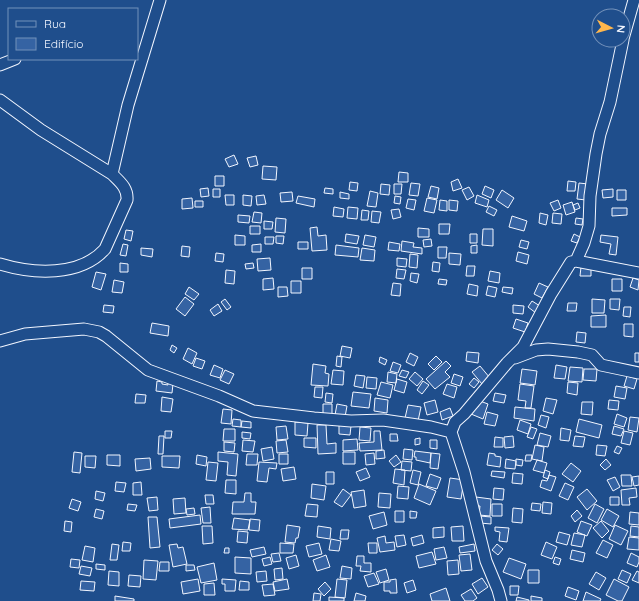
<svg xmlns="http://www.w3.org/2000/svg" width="639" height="601" font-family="Quicksand,sans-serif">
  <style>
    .building { fill: #3563a3; stroke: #f2f6ff }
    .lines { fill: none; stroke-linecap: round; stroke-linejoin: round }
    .minor-casing { stroke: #f2f6ff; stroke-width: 13 }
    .minor { stroke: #1f4e8c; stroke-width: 11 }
  </style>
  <rect width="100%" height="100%" fill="#1f4e8c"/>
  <path class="building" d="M234 155 238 164 229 167 225 159Z
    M256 156 258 165 250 167 247 158Z
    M263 166 277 167 276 180 262 179Z
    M399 172 408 173V182H398Z
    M215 176H224V186H215Z
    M458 179 462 188 453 191 451 182Z
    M568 181 576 182 575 191H567Z
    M350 182 358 183 357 191 349 190Z
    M411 183 420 184 418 196 409 195Z
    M579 183 588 184 586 200 577 199Z
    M381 184 390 185 389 195 380 194Z
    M394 184H402L401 194H394Z
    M431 186 439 188 437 199 428 197Z
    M485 186 494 190 491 198 482 194Z
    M469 187 474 196 467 200 462 190Z
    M208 188 209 196 201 197 200 189Z
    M325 188 333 189V194L324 193Z
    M213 189H220V197H213Z
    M613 189V197L603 198 602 190Z
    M502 190 514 198 508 208 496 200Z
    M617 190H626V200H617Z
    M370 191 378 193 376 207 367 206Z
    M292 192 293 201 281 202 280 193Z
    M340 192 349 194V199L340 198Z
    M225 195H234V205H226Z
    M243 195 252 196 251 206 243 205Z
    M264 195 266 204 257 205 256 196Z
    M477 195 489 200 487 207 475 203Z
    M298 196 315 199 314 207 296 203Z
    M395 196 401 197 400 204 394 203Z
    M192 198 193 208 182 209V199Z
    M427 198 437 200 434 213 424 211Z
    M408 199 416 200 414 210 406 208Z
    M440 200 447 201V211L439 210Z
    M449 200 458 201 457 211 449 210Z
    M558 200 561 208 554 211 550 203Z
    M195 201H203V207H195Z
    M572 202 575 212 566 215 563 205Z
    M578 203 580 208 575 210 573 205Z
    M489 206 497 210 494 216 486 212Z
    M334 207 344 209 343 217 333 216Z
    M348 207 358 208 357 219 347 218Z
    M612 208H627V215L612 216Z
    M399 209 401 217 393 219 391 210Z
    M362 210 369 211 368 220H361Z
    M372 211 381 212 379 223 371 222Z
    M254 212 262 213 261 223 252 222Z
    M540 213 548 215 546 225 539 223Z
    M553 213 562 214 561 224 552 223Z
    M238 215 250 216 249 223 238 222Z
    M512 216 527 221 524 231 509 227Z
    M276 218 286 219 285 233 275 232Z
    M576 218 583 219 582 225 575 224Z
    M264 221 273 222 272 229H264Z
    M439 224H450L449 234H439Z
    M250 226H260V234H250Z
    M317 227 318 236 326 235 327 250 312 251 310 228Z
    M418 228 429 229V237H418Z
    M483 229H493V246L482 245Z
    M126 230 133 231 131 241 124 239Z
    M346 234 359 236 357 244 345 242Z
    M470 234H477V243H470Z
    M574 234 580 237 577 243 571 241Z
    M235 235 245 236V245H235Z
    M365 235 376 237 374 247 363 245Z
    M601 235 618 237 616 255 609 254 611 244 600 242Z
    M276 236H284L283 244 276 243Z
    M265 237H274L273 244H265Z
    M431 239 432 246 424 247 423 240Z
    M521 240 529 242 527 249 519 247Z
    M402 241 414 243 413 247 422 248V254L401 251Z
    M298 242H308V249H298Z
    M389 242 400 244 399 251 388 250Z
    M123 244 128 245 126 256 120 255Z
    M261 244V252H252V245Z
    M336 245 359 248 358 257 335 255Z
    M477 245V253H471V246Z
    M182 246 190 247 189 257 181 256Z
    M438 247H447L446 258H438Z
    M141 248 153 249 152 257 141 255Z
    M362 248 375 250 374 261 360 260Z
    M518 252 529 255 527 264 516 261Z
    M216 253 224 254 223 262 215 261Z
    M449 253 461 254 460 265 449 264Z
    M410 254 418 255 417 268 409 267Z
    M270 258 271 270 258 271 257 259Z
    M397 258 407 259 406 267 397 266Z
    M433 262 440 263 439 272 432 271Z
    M120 263 128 264V272H120Z
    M253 263 254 268 246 269 245 264Z
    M467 266H475L474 276H466Z
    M581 267H591V276H580Z
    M302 268H312V279H302Z
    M397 269 406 270 404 279 396 278Z
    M226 270 235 271 234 284 225 283Z
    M490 271 500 273 499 283 488 281Z
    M96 272 106 274 101 290 92 287Z
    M411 273 419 274 417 283 410 281Z
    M273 278 274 289 263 290V279Z
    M633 278 639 280 638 290 630 287Z
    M439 279 447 280 446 285 438 284Z
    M612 279H622V291H612Z
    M114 280 124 282 122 293 112 292Z
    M291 281H301V293H291Z
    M393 283 401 284 400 296 391 295Z
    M539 283 548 287 542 298 534 294Z
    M469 284 478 286 477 296 467 294Z
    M488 286 497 288 495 297 486 295Z
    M189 287 199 294 194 300 185 294Z
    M278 287H287L288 296 278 297Z
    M503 287 513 288 512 294 502 292Z
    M185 297 194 304 185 316 176 309Z
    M225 299 231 307 227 310 221 302Z
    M592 299 605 300 604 313H592Z
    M610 299H620L619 310 610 309Z
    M532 301 540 306 536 313 528 307Z
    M568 303H577L576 311H567Z
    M218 304 222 311 214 316 210 310Z
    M104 305 114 306 113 313 103 312Z
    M513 305 524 306 523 314 513 313Z
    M624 307H631L630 317 623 316Z
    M606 315V327H591V316Z
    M516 319 528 323 525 332 513 328Z
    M152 323 169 326 168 336 150 333Z
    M624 324H633V337L624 336Z
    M577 332 586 333 585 343 576 342Z
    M172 345 177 348 174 353 170 350Z
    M342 346 352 348 350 358 340 356Z
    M188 348 197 353 192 364 183 359Z
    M467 352 479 353 478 363 466 361Z
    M410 353 418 357 414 366 406 362Z
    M635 353H639V362H635Z
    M337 356 342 357 341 367 336 366Z
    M436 356 442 362 434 370 428 364Z
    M380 357 387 360 385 365 379 362Z
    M196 358 205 361 202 369 193 366Z
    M446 361 451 366 445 372 450 377 435 389 426 379Z
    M393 362 401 365 398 373 390 371Z
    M313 364 326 366 325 373 329 374 328 386 311 385Z
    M214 365 223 369 220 378 210 375Z
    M556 365 567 367 565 379 554 378Z
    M480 366 490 378 482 384 472 372Z
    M570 367 583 368 582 382 568 381Z
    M522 369 537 371 535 385 520 383Z
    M584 369H597L596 381 583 380Z
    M225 370 234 374 229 384 220 380Z
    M333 370 344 371 343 385 331 384Z
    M402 370 409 372 406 378 399 376Z
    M388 372 397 374 396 383 387 382Z
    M415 372 423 379 417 386 409 379Z
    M454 374 463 377 460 386 451 383Z
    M356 375 365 376 363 388 354 386Z
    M627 376 637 379 634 389 624 386Z
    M367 377 377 378 376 389 366 388Z
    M474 378 479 382 474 388 469 384Z
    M397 379 407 382 404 393 394 390Z
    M157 381 162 382V384L168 385V383L173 384 172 393 156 391Z
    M423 381 429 385 422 394 417 390Z
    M381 382 393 385 390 398 377 395Z
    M568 382 578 383 577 395 567 393Z
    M447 384 457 387 454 398 443 394Z
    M520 384 534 386 531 408H525L526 401 518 400Z
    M616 386 627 388 625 399 614 397Z
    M315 387H323L322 398 314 397Z
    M353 392 371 394 369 408 351 406Z
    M326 393 333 394 332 403 325 402Z
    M495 393 506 395 504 403 493 401Z
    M136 394 146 395 145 403H135Z
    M162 397 173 399 171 412 161 411Z
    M375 398 388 400 387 413 374 411Z
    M546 398 557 400 553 414 543 411Z
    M435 400 438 412 427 415 424 403Z
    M609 400 619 401 618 410 608 409Z
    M480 401 488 404 483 419 471 414 474 406 478 407Z
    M582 402H593L592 415 581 414Z
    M323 404H332V415L323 414Z
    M337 404 347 406 345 417 335 415Z
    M408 405 421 407 418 421 405 418Z
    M515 407 535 409 534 421 514 418Z
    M450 408 453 416 442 420 440 412Z
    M223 409 232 410 231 424 221 423Z
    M487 412 498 415 495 426 484 424Z
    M617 414 627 418 624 427 614 424Z
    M541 415 549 417 546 428 538 425Z
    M630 417 639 418 637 432 628 430Z
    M233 419 241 420V427L232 426Z
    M579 419 602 425 599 438 576 432Z
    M520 420 531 424 528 434 517 430Z
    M242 421 251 422V428L241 427Z
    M295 422 308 423 307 436 295 435Z
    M317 425H326L327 444 336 443V453L318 454Z
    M339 425 351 426 350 435 339 434Z
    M286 426 288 439 277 440 276 427Z
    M614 426 624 429 621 436 612 434Z
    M360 427 371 428 370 441 359 440Z
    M531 427 537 429 533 439 527 437Z
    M561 428 571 430 569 441 560 440Z
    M224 429H235V441H223Z
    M165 431H172L171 438H165Z
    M374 431H380L382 450 360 451 359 443 374 442Z
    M624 431 633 433 630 445 621 443Z
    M242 432 251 433 250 439 242 438Z
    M540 433 551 436 548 447 537 445Z
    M390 434H397L398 441H390Z
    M159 436H164L163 454H158Z
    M513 436 514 447 505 448 504 437Z
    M575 436 585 437 583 447 573 446Z
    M495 437 503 438V447H494Z
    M304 438H316V448L304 447Z
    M420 438V444L415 445V439Z
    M357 439 358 450 343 451V440Z
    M243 440 255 441 253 452 242 451Z
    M286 440 288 452 277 453 276 441Z
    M430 440H437V449L430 448Z
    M224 442 235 443 234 452 224 451Z
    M535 445 544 447 542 461 532 459Z
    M597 445 607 446 605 456 596 455Z
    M617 446 622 448 619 454 614 452Z
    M272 447 274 459 263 461 261 449Z
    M404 449 413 450 412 460 403 459Z
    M384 450 385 458 376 459V451Z
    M415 451 431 453 430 463 416 460V457H414Z
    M74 452 82 453 80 473 72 472Z
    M218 452 238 454 236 476 227 475 228 462 218 461Z
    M343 452H355V464H343Z
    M374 453 375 464 366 465 365 454Z
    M431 453 440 454 438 469 430 468Z
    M489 453 495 454V456L501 457 500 467 487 465Z
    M247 454H258L257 465H246Z
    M279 454H288V464H279Z
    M107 455H120V466L107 465Z
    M197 455 207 457 206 466 196 464Z
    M396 455 401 462 394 467 389 461Z
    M526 455H532L531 461H525Z
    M85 456H96L95 468 85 467Z
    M162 456H180L179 468 162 467Z
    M150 458 151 469 136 471 135 459Z
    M506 459 516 461 515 469 505 468Z
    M516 459 523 460 522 466 516 465Z
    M606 459 611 465 605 470 600 465Z
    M537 460 547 463 544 473 533 470Z
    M402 461 412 462 411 471 401 470Z
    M208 462 218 463 216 481 206 480Z
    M259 462 277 463 276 469 269 468 267 482 257 481Z
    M571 463 581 471 573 482 562 474Z
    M294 467 296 479 283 481 281 469Z
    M366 468 370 477 360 481 356 472Z
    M395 469 405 470 404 485 393 483Z
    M413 470 421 472 418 485 410 483Z
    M545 470 550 472 548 479 543 477Z
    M492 471 505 472 504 478 491 476Z
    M326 472H334V484H326Z
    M513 473 523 474 522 484 512 483Z
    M430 474 441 478 437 489 426 486Z
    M549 475 556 477 551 491 540 487 542 480 547 481Z
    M621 475H631L632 486H622Z
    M639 476V485L634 486 632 477Z
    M615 477 620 487 613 491 607 480Z
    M450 478 464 480 461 499 447 497Z
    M226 480H236V494L225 493Z
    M116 482 126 483 124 492 115 491Z
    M141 482 142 495H133V483Z
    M565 483 574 487 568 500 559 496Z
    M312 484 326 486 324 500 311 498Z
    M419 484 436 491 430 505 414 498Z
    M398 486 409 487 408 499 397 498Z
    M494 488 504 489 503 500 493 499Z
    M636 488 637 497 629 498 630 505H622L621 490Z
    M343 489 351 495 342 507 334 502Z
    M587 489 597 501 587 510 577 497Z
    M364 490 366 506 354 508 351 492Z
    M96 491 105 493 103 501 95 499Z
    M245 493H251V502H256L255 514H232L233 502H244Z
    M379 493 391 494 390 508 378 507Z
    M205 495H213L214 504H206Z
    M157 497 158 510 149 511 147 498Z
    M476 497 491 499 490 516 479 515 480 506H475Z
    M610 497H619V505H610Z
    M185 498 186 513 174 514 173 499Z
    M72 499 81 502 78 511 69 508Z
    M543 502 552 503 551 514 542 513Z
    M532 503 541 504 540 511 531 510Z
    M128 504 137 505 135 511 127 510Z
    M307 504 318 505 317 517 305 516Z
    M492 504H502V516H492Z
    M595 504 604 509 597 523 588 518Z
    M210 507 211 523H203L201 508Z
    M194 508 195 514 187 515 186 509Z
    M513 508 523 509 522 523 512 522Z
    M96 509 104 511 102 519 94 517Z
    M607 509 619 516 613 527 601 520Z
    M577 510 582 516 575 522 571 516Z
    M395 511H404V522H395Z
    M410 511 417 512 416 518H410Z
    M384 512 387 525 373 529 369 516Z
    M630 512 639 513V525L629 524Z
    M200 515 201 524 170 528 169 519Z
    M480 516 491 517V524L480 523Z
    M148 517H157L160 547 150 548Z
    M234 518 250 520 248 530 232 529Z
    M250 519 260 520 259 531 249 530Z
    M65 521 72 522 71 532 64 531Z
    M581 521 592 525 587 536 577 532Z
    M601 521 609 531 602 538 593 528Z
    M287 525 300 527 298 538H296L295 543 285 542Z
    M615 525 628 531 621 545 609 539Z
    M202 526H212L213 543 203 544Z
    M318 526 331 528 330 539 317 537Z
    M463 526 464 541H452L451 527Z
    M631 526 639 527V537L630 536Z
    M444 527V537L433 538V528Z
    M495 527 509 528 507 542 499 541 500 532 495 531Z
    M341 530H349L348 539H340Z
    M238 531 248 532 247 543 237 542Z
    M559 532 570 535 567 545 556 542Z
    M574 533 585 535 582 547 571 545Z
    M404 535 406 545 397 547 395 536Z
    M422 535 424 543 413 546 411 538Z
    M385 536 386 543 394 542 395 550 380 552 377 538Z
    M629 537 639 538V550L627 549Z
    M331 539 341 541 339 551 329 550Z
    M603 540 613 545 607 558 596 553Z
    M123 542 131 543 130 551H122Z
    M546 542 557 547 552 559 541 555Z
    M280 543 294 544 293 553H280Z
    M319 543 322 554 309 557 306 546Z
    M368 543H377V553H369Z
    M112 544 119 545 117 560H110Z
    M177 544 178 548 183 547 187 564 173 567 169 545Z
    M474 544 475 551 460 553 459 547Z
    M497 544 503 549 498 555 492 550Z
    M85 546 95 548 93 562 82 560Z
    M264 547 266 554 252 557 250 550Z
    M444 547 447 558 436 560 434 549Z
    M225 548H229V553H224Z
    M572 550 585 553 583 562 570 559Z
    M432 552 436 564 419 568 416 556Z
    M279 553 281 561 273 562 271 554Z
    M631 553 639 557V562L637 567 627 563Z
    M470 554 472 570 461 571 459 555Z
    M296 555 299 566 289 569 286 558Z
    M326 555 330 567 317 571 313 560Z
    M357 556H364V563H371V572L360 571 361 566H356Z
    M235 557 251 558V574L235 573Z
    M270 557 272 564 264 566 262 559Z
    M555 557 561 559 559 565 553 563Z
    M509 558 526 564 521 579 503 572Z
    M71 559 80 560 79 568 70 567Z
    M144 560 158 561 156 580 143 579Z
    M458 560 459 574 448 575 447 561Z
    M160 562H169V571H159Z
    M214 563 217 580 201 583 197 567Z
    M96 564 105 565V570L96 569Z
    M186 565H194L195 570 186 571Z
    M81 566 92 568 90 576 79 574Z
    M342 566 352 568 351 579 340 578Z
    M282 568 283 579 275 580 274 569Z
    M386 569 389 580 380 583 376 572Z
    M528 570H539V583H528Z
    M622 570 631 574 627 583 618 579Z
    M109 571 119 572V586L108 585Z
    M266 571 267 581 257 582 256 572Z
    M637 571 639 572V583L632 580Z
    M596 572 606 578 599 590 589 584Z
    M374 573 379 584 368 587 364 576Z
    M129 575 141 576 140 587 128 586Z
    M482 578 488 587 478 594 472 584Z
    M198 579 200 591 183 594 181 582Z
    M222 579 236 580 235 591H225V584H222Z
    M287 579 289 589 275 591 273 582Z
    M337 579 347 580 345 598 335 597Z
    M396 579 397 593H390V591H384V582H390V580Z
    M614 579 629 587 622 601H618L606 595Z
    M413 580 416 590 407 593 404 583Z
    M81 581 95 582 94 591 80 590Z
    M240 581 249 582V590H239Z
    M325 582 331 589 324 596 318 589Z
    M214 583 215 595H204V584Z
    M273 584 275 595 264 596 262 585Z
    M510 586H519L518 595H510Z
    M568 587 579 591 576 600 565 596Z
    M446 588 450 601H432L430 594Z
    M471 589 477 598 473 601H465L461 595Z
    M586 592 601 599 600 601H583Z
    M314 593 321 594 320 601H313Z
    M356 593 366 596 365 601H354Z
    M115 596 134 599V601H115Z
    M531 596 542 598V601H531Z
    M329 597 344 598V601H329Z
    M517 597 529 600V601H516Z"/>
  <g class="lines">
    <defs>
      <path id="minor" d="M623 39 634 0
        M0 65 15 59
        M0 100 41 130 112 174C120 182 128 188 127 200L105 249C80 277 33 274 0 264
        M112 174 128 105 160 0
        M576 261 584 243 589 226 590 196 596 154 600 134 610 102 623 40
        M0 341 25 334 84 329 99 332 106 336 148 370 219 396 253 411 314 418 351 421 383 420 431 427 451 432
        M515 358 536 350 548 349 578 352 592 355 601 365 639 373
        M501 601 498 590 486 561 464 472 451 432 455 422 464 414 507 363 523 347 551 294 571 262 576 261 639 273"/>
    </defs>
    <use href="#minor" class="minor-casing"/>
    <use href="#minor" class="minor"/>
  </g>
  <rect x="8" y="8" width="130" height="52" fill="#1f4e8c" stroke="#7391ba"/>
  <rect x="16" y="21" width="20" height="6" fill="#1f4e8c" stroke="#7391ba"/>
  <text x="44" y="28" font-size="12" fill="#f2f6ff">Rua</text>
  <rect x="16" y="38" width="20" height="12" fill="#3563a3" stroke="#7391ba"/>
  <text x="44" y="48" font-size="12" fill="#f2f6ff">Edifício</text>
  <g transform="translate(611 28) rotate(96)"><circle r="19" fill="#1f4e8c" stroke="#7391ba"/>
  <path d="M0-3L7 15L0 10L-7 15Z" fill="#ffb74d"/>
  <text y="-6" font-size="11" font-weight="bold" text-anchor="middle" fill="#f2f6ff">N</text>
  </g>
</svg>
